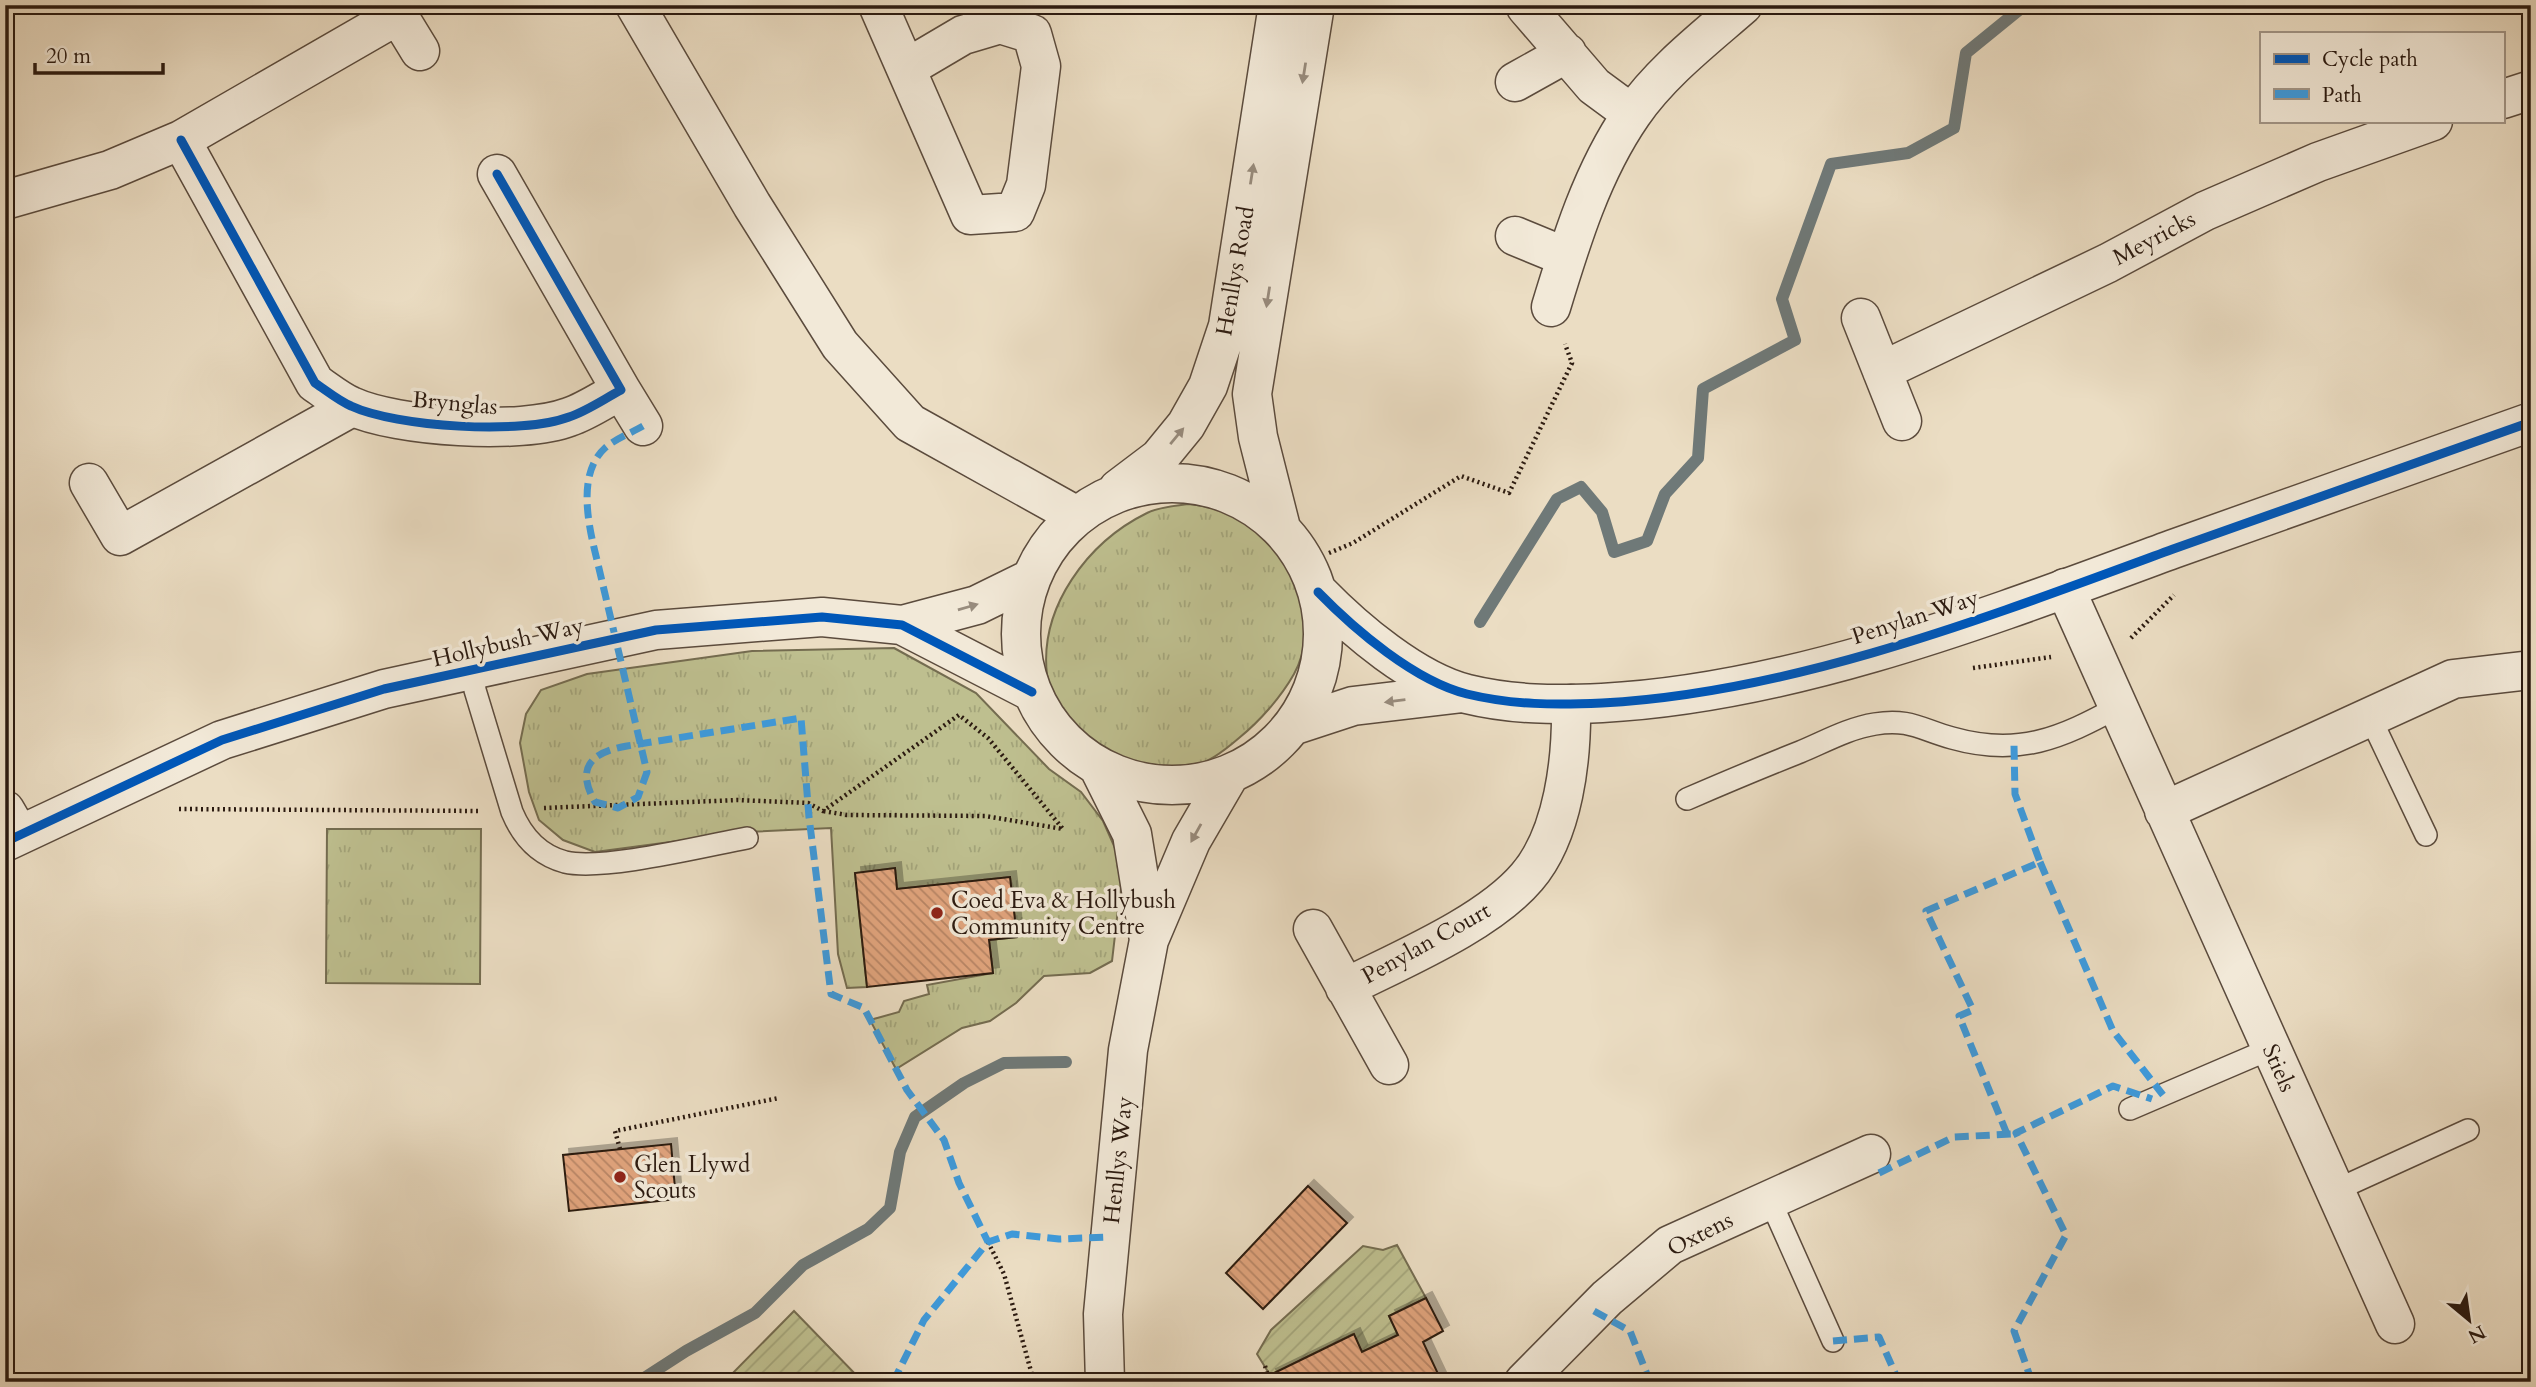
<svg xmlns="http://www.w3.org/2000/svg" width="2536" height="1387" font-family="Cardo,serif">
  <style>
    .grass { fill: url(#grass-tufts); stroke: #746c50; stroke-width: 2 }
    .garden { fill: url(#garden-furrows); stroke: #746c50; stroke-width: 2 }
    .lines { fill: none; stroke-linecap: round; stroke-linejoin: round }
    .stream { stroke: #6f7978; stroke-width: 12 }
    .building { fill: url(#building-back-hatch); stroke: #2b1a10; stroke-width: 2; filter: url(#shadow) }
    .service-casing { stroke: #5b4b3d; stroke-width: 24 }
    .minor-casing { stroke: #5b4b3d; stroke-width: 41 }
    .tertiary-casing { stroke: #5b4b3d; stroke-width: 41 }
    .path { stroke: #2b1a10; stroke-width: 4.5; stroke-dasharray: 2 3.5; stroke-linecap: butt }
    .service { stroke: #f2e9d8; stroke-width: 21 }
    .minor { stroke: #f2e9d8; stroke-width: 38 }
    .tertiary { stroke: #f2e9d8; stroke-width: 38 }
    .quiet { stroke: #3d9bde; stroke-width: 7; stroke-dasharray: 14 7; stroke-linecap: butt }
    .cycleway-casing { stroke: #f2e9d8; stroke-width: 13 }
    .cycleway { stroke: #0057b8; stroke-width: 9 }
    .oneway { fill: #988c7e }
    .poi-dot { fill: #8f2418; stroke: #f2e9d8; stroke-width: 2.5 }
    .labels { text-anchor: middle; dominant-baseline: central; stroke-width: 7; stroke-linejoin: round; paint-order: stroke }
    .street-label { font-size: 23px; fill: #2b1a10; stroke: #f2e9d8 }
    .poi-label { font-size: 23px; fill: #2b1a10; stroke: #f2e9d8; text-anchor: start }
  </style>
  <defs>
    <pattern id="grass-tufts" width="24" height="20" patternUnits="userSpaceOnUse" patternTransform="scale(1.75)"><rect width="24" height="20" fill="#bebf8f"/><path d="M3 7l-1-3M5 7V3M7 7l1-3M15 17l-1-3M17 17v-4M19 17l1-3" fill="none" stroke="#a3a47a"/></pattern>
    <pattern id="garden-furrows" width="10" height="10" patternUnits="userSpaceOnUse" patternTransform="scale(1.75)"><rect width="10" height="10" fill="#bebf8f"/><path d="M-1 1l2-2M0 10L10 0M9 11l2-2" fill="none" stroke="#a3a47a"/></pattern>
    <pattern id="building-back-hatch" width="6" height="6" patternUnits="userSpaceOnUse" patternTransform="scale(1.75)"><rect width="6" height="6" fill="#e1a47d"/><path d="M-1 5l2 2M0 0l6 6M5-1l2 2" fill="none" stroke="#b78565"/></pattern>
    <filter id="shadow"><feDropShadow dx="6" dy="-6" stdDeviation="0" flood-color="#0004"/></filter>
  </defs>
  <rect width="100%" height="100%" fill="#ebddc3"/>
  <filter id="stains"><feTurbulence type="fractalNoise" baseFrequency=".00286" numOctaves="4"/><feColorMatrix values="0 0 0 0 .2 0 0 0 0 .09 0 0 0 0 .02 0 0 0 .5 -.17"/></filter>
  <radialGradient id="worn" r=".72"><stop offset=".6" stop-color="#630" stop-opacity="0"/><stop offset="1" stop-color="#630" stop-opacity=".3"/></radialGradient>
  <path class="grass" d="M1188 504C1214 507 1235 511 1258 526 1301 555 1320 627 1294 674 1281 697 1260 721 1239 738 1225 750 1204 767 1184 768 1165 769 1145 765 1127 759 1105 752 1085 740 1071 721 1061 707 1050 693 1047 675 1039 607 1088 542 1147 513 1158 507 1175 506 1188 504Z
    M894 648 976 693 1049 769 1081 792 1103 821 1123 866 1112 961 1090 973 1044 976 1016 1003 990 1021 962 1028 896 1069 870 1020 899 1012 904 1001 929 994 927 985 993 973 989 940 1017 937 1010 877 897 889 895 868 855 873 867 987 847 988 838 954 831 828 746 832 595 852 563 840 539 820 529 792 520 743 526 714 541 690 587 674 752 651Z
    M327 829H481L480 984 326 983Z"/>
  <path class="garden" d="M1397 1245 1426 1298 1389 1316 1398 1335 1362 1352 1353 1334 1270 1375 1257 1354 1271 1330 1363 1246 1383 1250Z
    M794 1311 863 1382H724Z"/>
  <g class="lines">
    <path class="stream" d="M1480 622 1557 499 1581 487 1602 512 1614 552 1647 541 1665 494 1698 458 1703 389 1795 340 1782 299 1831 164 1908 153 1954 128 1966 53 2025 5
      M638 1382 686 1351 755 1313 803 1265 868 1229 890 1208 900 1152 915 1117 964 1083 1004 1063 1066 1062"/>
  </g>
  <path class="building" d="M895 868 897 889 1010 877 1017 937 989 940 993 973 867 987 855 873Z
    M671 1144 676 1199 569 1211 563 1155Z
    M1308 1186 1347 1223 1263 1309 1226 1273Z
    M1426 1298 1443 1331 1423 1342 1440 1378 1432 1382H1273L1270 1375 1354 1334 1362 1352 1398 1335 1389 1316Z"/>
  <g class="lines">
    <defs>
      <path id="service" d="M473 670 475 690 512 812C522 836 539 855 565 862 603 871 704 846 747 838
        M2370 717 2426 835
        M1687 799C1724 783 1762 767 1800 752 1824 742 1849 728 1875 724 1909 718 1922 730 1952 738 2019 757 2061 738 2118 707
        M2130 1109 2270 1049
        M2334 1191 2468 1130
        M1770 1200 1833 1341"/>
      <path id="minor" d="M635 5 752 205 840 345 910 423 1077 516
        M878 5 970 215 1015 212 1026 185 1041 66 1032 34 1000 24 963 35 907 68
        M1526 7 1594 86 1632 114
        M398 15 420 51
        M1515 82 1567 53
        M2503 99 2531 90
        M181 140 315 383C327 391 339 401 351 406 396 427 522 435 569 417 587 411 604 399 621 390L497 174
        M5 200 110 170 181 140 398 15 393 5
        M1515 236 1566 257
        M1551 307C1571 241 1592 172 1632 114 1661 72 1704 39 1743 5
        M1861 318 1902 421
        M1882 371 2108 263 2205 211 2318 162 2433 121
        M621 390 643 426
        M89 483 120 536 352 407
        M2065 588 2395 1324
        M5 810 19 834
        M2164 811 2453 679 2531 670
        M1313 929 1389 1065
        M1345 988C1400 960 1487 924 1527 877 1564 834 1572 758 1571 704
        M1524 1382 1607 1298 1670 1245 1871 1154"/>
      <path id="tertiary" d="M1021 634a151 151 0 1 1 302 0a151 151 0 1 1-302 0Z
        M1118 489 1159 458 1186 425 1208 386 1228 326 1278 5
        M1281 528 1258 437 1252 394 1315 5
        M1318 592C1355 630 1415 681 1467 694 1512 705 1556 705 1602 703 1795 693 1996 614 2176 548 2294 506 2413 464 2531 422
        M902 625 977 605 1030 579
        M1292 726 1353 706 1463 693
        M1098 766 1132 834 1149 940
        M5 842 222 740 384 689 656 630 822 617 902 625 1032 692
        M1105 1382 1103 1314 1128 1050 1149 940 1191 841 1230 774"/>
    </defs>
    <use href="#service" class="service-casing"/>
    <use href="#minor" class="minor-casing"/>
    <use href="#tertiary" class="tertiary-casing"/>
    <path class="path" d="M1329 553 1353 543 1461 476 1509 493 1572 363 1565 344
      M2131 638 2174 595
      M1973 668 2051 657
      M544 808 738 800 808 803 823 811 959 715 988 738 1063 829 985 816 847 815 823 811
      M179 809 480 811
      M620 1149 615 1131 779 1098
      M988 1242 1004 1274 1034 1382
      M1265 1366 1270 1382"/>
    <use href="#service" class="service"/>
    <use href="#minor" class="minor"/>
    <use href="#tertiary" class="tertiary"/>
    <path class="quiet" d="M643 426C631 433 615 439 605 448 576 474 589 528 597 560L647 772 638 797 618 808 595 802C575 767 592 752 627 746L801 718 809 817 831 994 864 1008 907 1090 944 1140 959 1183 988 1242
      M2040 862 2113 1031 2163 1095
      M2007 1134 1959 1016 1973 1010 1926 911 2040 862 2015 794 2014 745
      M1879 1173 1954 1137 2012 1134
      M1594 1311 1630 1331 1650 1382
      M1833 1341 1879 1337 1899 1382
      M893 1382 924 1320 988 1242 1012 1234 1059 1239 1110 1237
      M2032 1382 2014 1331 2066 1235 2016 1133 2113 1086 2152 1099"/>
    <defs>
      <path id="cycleway" d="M181 140 315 383C327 391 339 401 351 406 396 427 522 435 569 417 587 411 604 399 621 390L497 174
        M1318 592C1355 630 1415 681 1467 694 1512 705 1556 705 1602 703 1795 693 1996 614 2176 548 2294 506 2413 464 2531 422
        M5 842 222 740 384 689 656 630 822 617 902 625 1032 692"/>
    </defs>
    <use href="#cycleway" class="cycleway-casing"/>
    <use href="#cycleway" class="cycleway"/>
  </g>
  <defs><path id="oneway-solid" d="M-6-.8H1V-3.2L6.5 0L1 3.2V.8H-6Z" transform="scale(1.75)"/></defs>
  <g class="oneway">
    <use href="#oneway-solid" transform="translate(1304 73) rotate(99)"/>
    <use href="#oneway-solid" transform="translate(1252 174) rotate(-81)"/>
    <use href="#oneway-solid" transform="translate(1268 297) rotate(99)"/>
    <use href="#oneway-solid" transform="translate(1177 436) rotate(-50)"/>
    <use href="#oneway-solid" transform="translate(968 607) rotate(-16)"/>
    <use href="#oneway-solid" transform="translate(1395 701) rotate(173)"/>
    <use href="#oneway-solid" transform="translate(1196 833) rotate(119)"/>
  </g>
  <g class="poi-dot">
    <circle cx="937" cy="913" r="7"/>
    <circle cx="620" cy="1177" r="7"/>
  </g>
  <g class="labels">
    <g class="street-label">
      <text transform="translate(2154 238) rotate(-28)">Meyricks</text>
      <text transform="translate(1235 271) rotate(-80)">Henllys Road</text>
      <text transform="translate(455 403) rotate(5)">Brynglas</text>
      <text transform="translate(1915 617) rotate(-18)">Penylan Way</text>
      <text transform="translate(508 642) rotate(-13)">Hollybush Way</text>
      <text transform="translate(1426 943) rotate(-29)">Penylan Court</text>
      <text transform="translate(2279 1068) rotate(66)">Stiels</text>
      <text transform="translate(1118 1160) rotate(-84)">Henllys Way</text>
      <text transform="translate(1700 1234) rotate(-27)">Oxtens</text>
    </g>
    <g class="poi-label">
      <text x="951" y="900">Coed Eva &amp; Hollybush<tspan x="951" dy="26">Community Centre</tspan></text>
      <text x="634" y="1164">Glen Llywd<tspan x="634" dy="26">Scouts</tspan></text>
    </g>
  </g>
  <rect width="2536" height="1387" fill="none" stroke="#ebddc3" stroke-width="28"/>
  <rect x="7" y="7" width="2522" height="1373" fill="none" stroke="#2b1a10" stroke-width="3.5"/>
  <rect x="14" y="14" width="2508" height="1359" fill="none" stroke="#2b1a10" stroke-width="2"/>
  <rect x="2260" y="32" width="245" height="91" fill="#f2e9d8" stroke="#a29688" stroke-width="2"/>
  <rect x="2274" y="54" width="35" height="10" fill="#0057b8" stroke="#a29688" stroke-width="2"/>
  <text x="2322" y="66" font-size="21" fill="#2b1a10">Cycle path</text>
  <rect x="2274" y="89" width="35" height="10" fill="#3d9bde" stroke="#a29688" stroke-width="2"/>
  <text x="2322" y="102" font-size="21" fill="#2b1a10">Path</text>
  <g transform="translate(2469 1320) rotate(151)" stroke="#f2e9d8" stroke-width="5" paint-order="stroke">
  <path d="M0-5L12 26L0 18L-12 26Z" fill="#2b1a10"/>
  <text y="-10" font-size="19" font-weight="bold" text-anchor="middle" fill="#2b1a10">N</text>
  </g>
  <path d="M35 63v10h128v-10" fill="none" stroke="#2b1a10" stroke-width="3.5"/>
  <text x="46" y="63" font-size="21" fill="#2b1a10" stroke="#f2e9d8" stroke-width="5" paint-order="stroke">20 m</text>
  <rect width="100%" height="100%" filter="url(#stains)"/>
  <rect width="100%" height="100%" fill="url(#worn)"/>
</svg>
